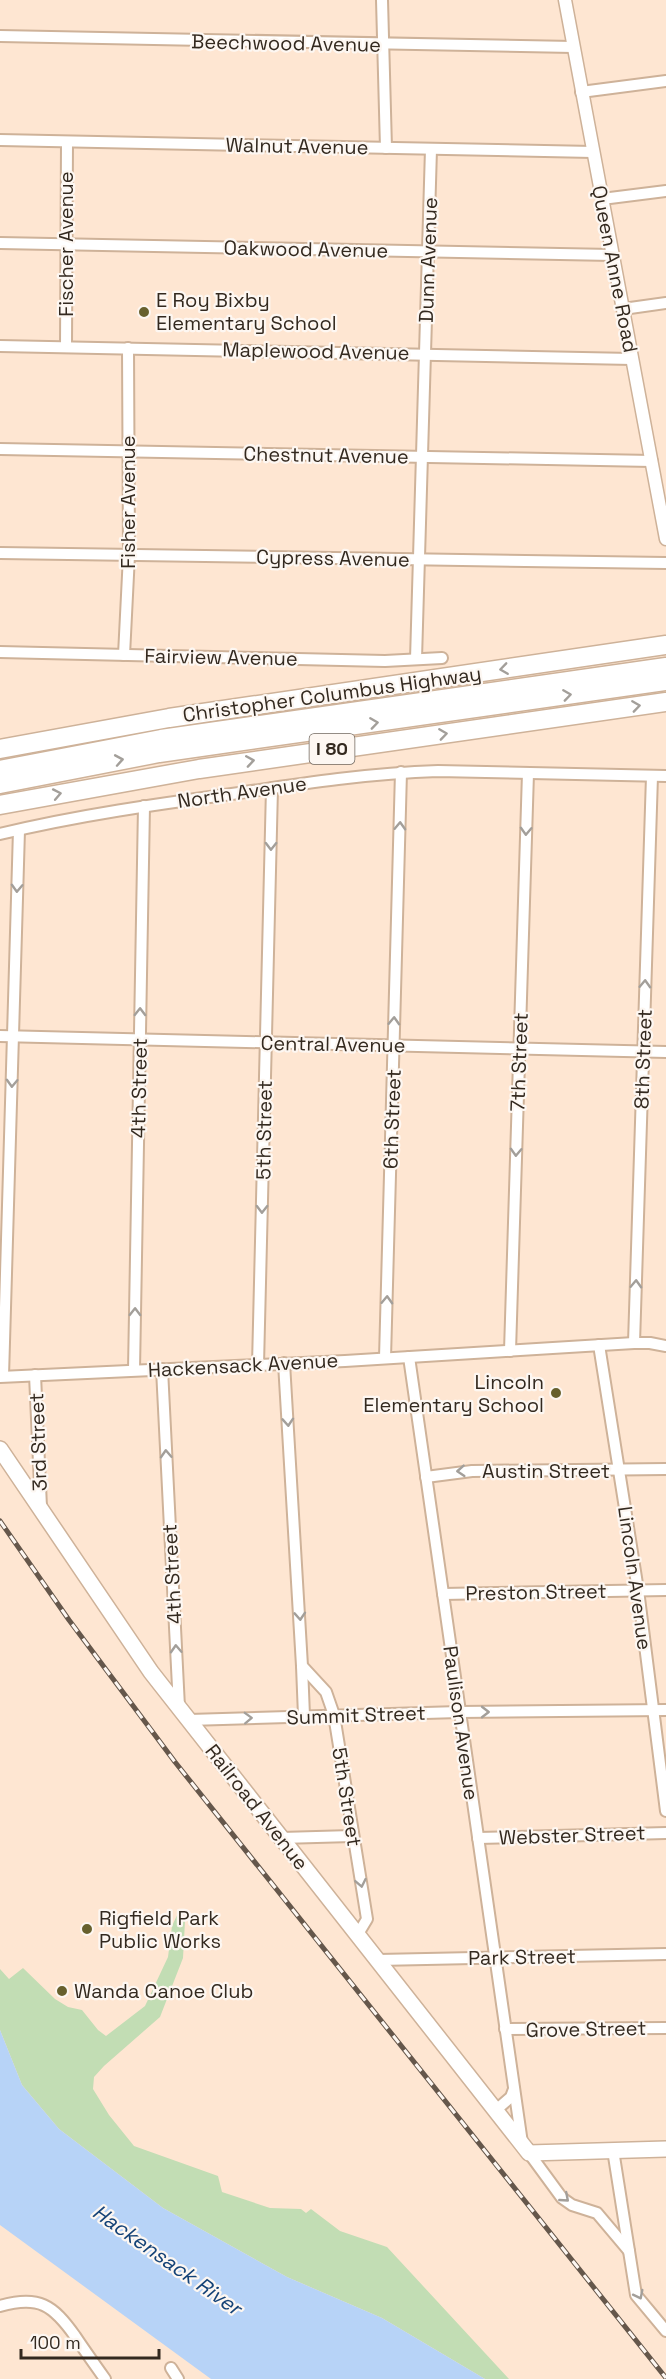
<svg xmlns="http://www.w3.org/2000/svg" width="666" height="2379" font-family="'Space Grotesk',sans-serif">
  <rect width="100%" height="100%" fill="#fee6d2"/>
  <polygon fill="#c2ddb4" points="179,1911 185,1921 183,1958 160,2017 104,2066 94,2077 93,2089 109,2115 134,2146 218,2176 222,2192 270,2208 301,2209 306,2213 311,2209 340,2231 387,2247 509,2379 485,2379 382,2318 287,2277 163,2208 59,2129 22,2085 0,2030 0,1969 9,1979 23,1968 55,1999 68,2007 82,2010 98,2030 106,2036 145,2006 168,1957 172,1926"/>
  <polygon fill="#b7d3f7" points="0,2030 22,2085 59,2129 163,2208 287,2277 382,2318 485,2379 211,2379 0,2225"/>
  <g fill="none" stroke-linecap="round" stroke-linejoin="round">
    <defs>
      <g id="minor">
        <polyline points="382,0 386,148"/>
        <polyline points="0,36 573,47"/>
        <polyline points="581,92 666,81"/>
        <polyline points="0,140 593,152"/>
        <polyline points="602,199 666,191"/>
        <polyline points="0,243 612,255"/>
        <polyline points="623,309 666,303"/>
        <polyline points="0,346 632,359"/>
        <polyline points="66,347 67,142"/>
        <polyline points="0,449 652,461"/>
        <polyline points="0,553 666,563"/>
        <polyline points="0,652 385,661 442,658"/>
        <polyline points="124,655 129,555 128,348"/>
        <polyline points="416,659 431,149"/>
        <path d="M0 834C79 815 158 804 239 793 305 783 371 773 438 771L666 776"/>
        <polyline points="0,1036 666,1052"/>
        <polyline points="634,1343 652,776"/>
        <polyline points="599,1345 638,1590 666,1811"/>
        <polyline points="510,1351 528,773"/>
        <polyline points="409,1357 522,2143"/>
        <polyline points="385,1358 401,772"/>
        <polyline points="284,1363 302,1666 326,1692 334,1715 367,1919 358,1934"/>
        <polyline points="258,1365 272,788"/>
        <polyline points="162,1369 179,1707"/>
        <polyline points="134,1370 144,806"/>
        <polyline points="35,1375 41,1507"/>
        <polyline points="3,1376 19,830"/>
        <polyline points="0,1377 345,1361 634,1343 650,1343 666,1346"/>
        <polyline points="426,1477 472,1471 666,1469"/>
        <polyline points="443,1594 666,1590"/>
        <polyline points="302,1666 304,1716"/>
        <polyline points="189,1720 459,1712 666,1710"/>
        <polyline points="281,1838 352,1836"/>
        <polyline points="478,1838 666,1833"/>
        <polyline points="378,1960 666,1954"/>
        <polyline points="505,2029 666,2028"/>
        <polyline points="496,2110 511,2097 514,2089"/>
        <polyline points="613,2150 636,2295 666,2331"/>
        <polyline points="529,2153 562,2198 572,2205 597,2213 629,2251"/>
        <path d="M0 2306C39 2295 53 2305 75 2336 85 2351 95 2365 105 2379"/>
        <polyline points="171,2368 178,2379"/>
      </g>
      <polyline id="tertiary" points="565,0 666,539"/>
      <polyline id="secondary" points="0,1449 151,1672 529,2153 666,2149"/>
      <g id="motorway">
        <polyline points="0,749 169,718 666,645"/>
        <polyline points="0,770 161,739 666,667"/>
        <polyline points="0,784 159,753 666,681"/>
        <polyline points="0,805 199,769 666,702"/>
      </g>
    </defs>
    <use href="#minor" stroke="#ceb299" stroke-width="14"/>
    <use href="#tertiary" stroke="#ceb299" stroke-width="15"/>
    <use href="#secondary" stroke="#ceb299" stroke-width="18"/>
    <use href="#motorway" stroke="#ceb299" stroke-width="21"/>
    <use href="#minor" stroke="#fff" stroke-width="10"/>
    <use href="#tertiary" stroke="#fff" stroke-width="12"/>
    <use href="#secondary" stroke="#fff" stroke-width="15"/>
    <use href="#motorway" stroke="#fff" stroke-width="18"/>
    <defs>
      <polyline id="rail" points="0,1521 69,1620 175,1762 666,2378"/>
    </defs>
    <use href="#rail" stroke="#65574b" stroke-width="5"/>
    <use href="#rail" stroke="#fdf7f2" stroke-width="3" stroke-dasharray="9" stroke-linecap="butt"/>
  </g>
  <defs><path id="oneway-chevron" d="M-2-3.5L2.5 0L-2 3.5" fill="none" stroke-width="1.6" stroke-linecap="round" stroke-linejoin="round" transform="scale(1.5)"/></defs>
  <g stroke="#a39f9a">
    <use href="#oneway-chevron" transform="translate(504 669) rotate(172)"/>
    <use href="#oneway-chevron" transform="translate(567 695) rotate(-8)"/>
    <use href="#oneway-chevron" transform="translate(636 706) rotate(-8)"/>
    <use href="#oneway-chevron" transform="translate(374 723) rotate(-8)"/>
    <use href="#oneway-chevron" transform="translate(443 734) rotate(-8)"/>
    <use href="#oneway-chevron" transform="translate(119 760) rotate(-10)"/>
    <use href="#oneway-chevron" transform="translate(250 761) rotate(-9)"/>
    <use href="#oneway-chevron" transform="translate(57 794) rotate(-11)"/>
    <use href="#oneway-chevron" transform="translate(400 826) rotate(-88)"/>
    <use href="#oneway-chevron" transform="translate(526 831) rotate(92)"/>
    <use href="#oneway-chevron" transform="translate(271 846) rotate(91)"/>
    <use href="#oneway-chevron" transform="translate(17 888) rotate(92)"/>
    <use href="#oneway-chevron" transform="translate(645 984) rotate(-88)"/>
    <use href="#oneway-chevron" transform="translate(140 1012) rotate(-89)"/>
    <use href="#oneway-chevron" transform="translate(394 1021) rotate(-88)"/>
    <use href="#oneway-chevron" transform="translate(12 1083) rotate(92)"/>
    <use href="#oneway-chevron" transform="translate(516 1152) rotate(92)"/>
    <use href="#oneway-chevron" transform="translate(262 1209) rotate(91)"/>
    <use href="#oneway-chevron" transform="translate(636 1284) rotate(-88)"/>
    <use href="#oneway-chevron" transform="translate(387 1300) rotate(-88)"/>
    <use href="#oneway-chevron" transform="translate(135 1312) rotate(-89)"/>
    <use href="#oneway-chevron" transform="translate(288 1422) rotate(86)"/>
    <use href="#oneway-chevron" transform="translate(166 1454) rotate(-93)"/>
    <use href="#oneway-chevron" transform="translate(461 1471) rotate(176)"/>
    <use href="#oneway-chevron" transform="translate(300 1616) rotate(86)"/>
    <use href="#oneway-chevron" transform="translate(176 1649) rotate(-93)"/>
    <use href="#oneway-chevron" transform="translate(485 1712)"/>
    <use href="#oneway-chevron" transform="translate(248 1718) rotate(-2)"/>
    <use href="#oneway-chevron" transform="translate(361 1883) rotate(79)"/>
    <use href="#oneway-chevron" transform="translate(565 2198) rotate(41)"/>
    <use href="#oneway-chevron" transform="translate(639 2295) rotate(63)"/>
  </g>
  <g fill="#67602d" stroke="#fdf7f2" stroke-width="2">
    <circle cx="144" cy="312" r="6"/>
    <circle cx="556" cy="1393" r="6"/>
    <circle cx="87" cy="1929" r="6"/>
    <circle cx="62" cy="1991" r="6"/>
  </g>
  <g text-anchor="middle" stroke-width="4.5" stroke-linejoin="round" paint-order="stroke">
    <rect fill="#fdf7f2" stroke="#70675e" stroke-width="1.5" x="309.5" y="734" width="45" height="30" rx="4.5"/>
    <g font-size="18" font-weight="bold" fill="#33291f">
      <text x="332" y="755">I 80</text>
    </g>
    <g font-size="20" fill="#33291f" stroke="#fdf7f2">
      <text transform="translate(286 43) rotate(1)" y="7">Beechwood Avenue</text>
      <text transform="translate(297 146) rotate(1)" y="7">Walnut Avenue</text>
      <text transform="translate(66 244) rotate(-90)" y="7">Fischer Avenue</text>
      <text transform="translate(306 249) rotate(1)" y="7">Oakwood Avenue</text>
      <text transform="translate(428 260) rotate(-88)" y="7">Dunn Avenue</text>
      <text transform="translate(615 269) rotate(79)" y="7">Queen Anne Road</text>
      <text transform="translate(316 351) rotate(1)" y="7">Maplewood Avenue</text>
      <text transform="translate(326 455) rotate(1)" y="7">Chestnut Avenue</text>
      <text transform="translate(128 502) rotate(-90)" y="7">Fisher Avenue</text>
      <text transform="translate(333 558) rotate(1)" y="7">Cypress Avenue</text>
      <text transform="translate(221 657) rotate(1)" y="7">Fairview Avenue</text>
      <text transform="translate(332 694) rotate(-8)" y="7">Christopher Columbus Highway</text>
      <text transform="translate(242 792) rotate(-8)" y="7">North Avenue</text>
      <text transform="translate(333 1044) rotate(1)" y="7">Central Avenue</text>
      <text transform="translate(643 1059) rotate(-88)" y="7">8th Street</text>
      <text transform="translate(519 1062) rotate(-88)" y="7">7th Street</text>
      <text transform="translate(139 1088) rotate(-89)" y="7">4th Street</text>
      <text transform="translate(392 1119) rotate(-88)" y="7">6th Street</text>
      <text transform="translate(264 1130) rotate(-89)" y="7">5th Street</text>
      <text transform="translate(243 1365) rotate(-3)" y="7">Hackensack Avenue</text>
      <text transform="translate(38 1442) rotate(-92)" y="7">3rd Street</text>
      <text x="546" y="1478">Austin Street</text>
      <text transform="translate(172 1574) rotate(-93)" y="7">4th Street</text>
      <text transform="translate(635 1578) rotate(82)" y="7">Lincoln Avenue</text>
      <text transform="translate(536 1592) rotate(-1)" y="7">Preston Street</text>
      <text transform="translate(356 1715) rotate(-2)" y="7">Summit Street</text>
      <text transform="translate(461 1723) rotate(82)" y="7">Paulison Avenue</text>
      <text transform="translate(347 1797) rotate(81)" y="7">5th Street</text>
      <text transform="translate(257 1807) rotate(52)" y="7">Railroad Avenue</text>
      <text transform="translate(572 1835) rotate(-2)" y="7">Webster Street</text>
      <text transform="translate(522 1957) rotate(-1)" y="7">Park Street</text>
      <text transform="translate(586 2029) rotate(-1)" y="7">Grove Street</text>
    </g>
    <g font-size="20" fill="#33291f" stroke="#fdf7f2" text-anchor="start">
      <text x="156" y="307">E Roy Bixby<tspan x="156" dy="23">Elementary School</tspan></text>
      <text x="544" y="1389" text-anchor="end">Lincoln<tspan x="544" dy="23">Elementary School</tspan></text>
      <text x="99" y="1925">Rigfield Park<tspan x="99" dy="23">Public Works</tspan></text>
      <text x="74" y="1998">Wanda Canoe Club</text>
    </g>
    <g font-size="21" font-style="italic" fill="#154377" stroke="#fdf7f2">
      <text transform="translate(167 2260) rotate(35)" y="7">Hackensack River</text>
    </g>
  </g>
  <path d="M21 2349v9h138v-9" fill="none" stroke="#33291f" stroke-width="3"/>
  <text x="30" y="2349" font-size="18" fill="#33291f" stroke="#fdf7f2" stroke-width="4.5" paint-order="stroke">100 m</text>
</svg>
